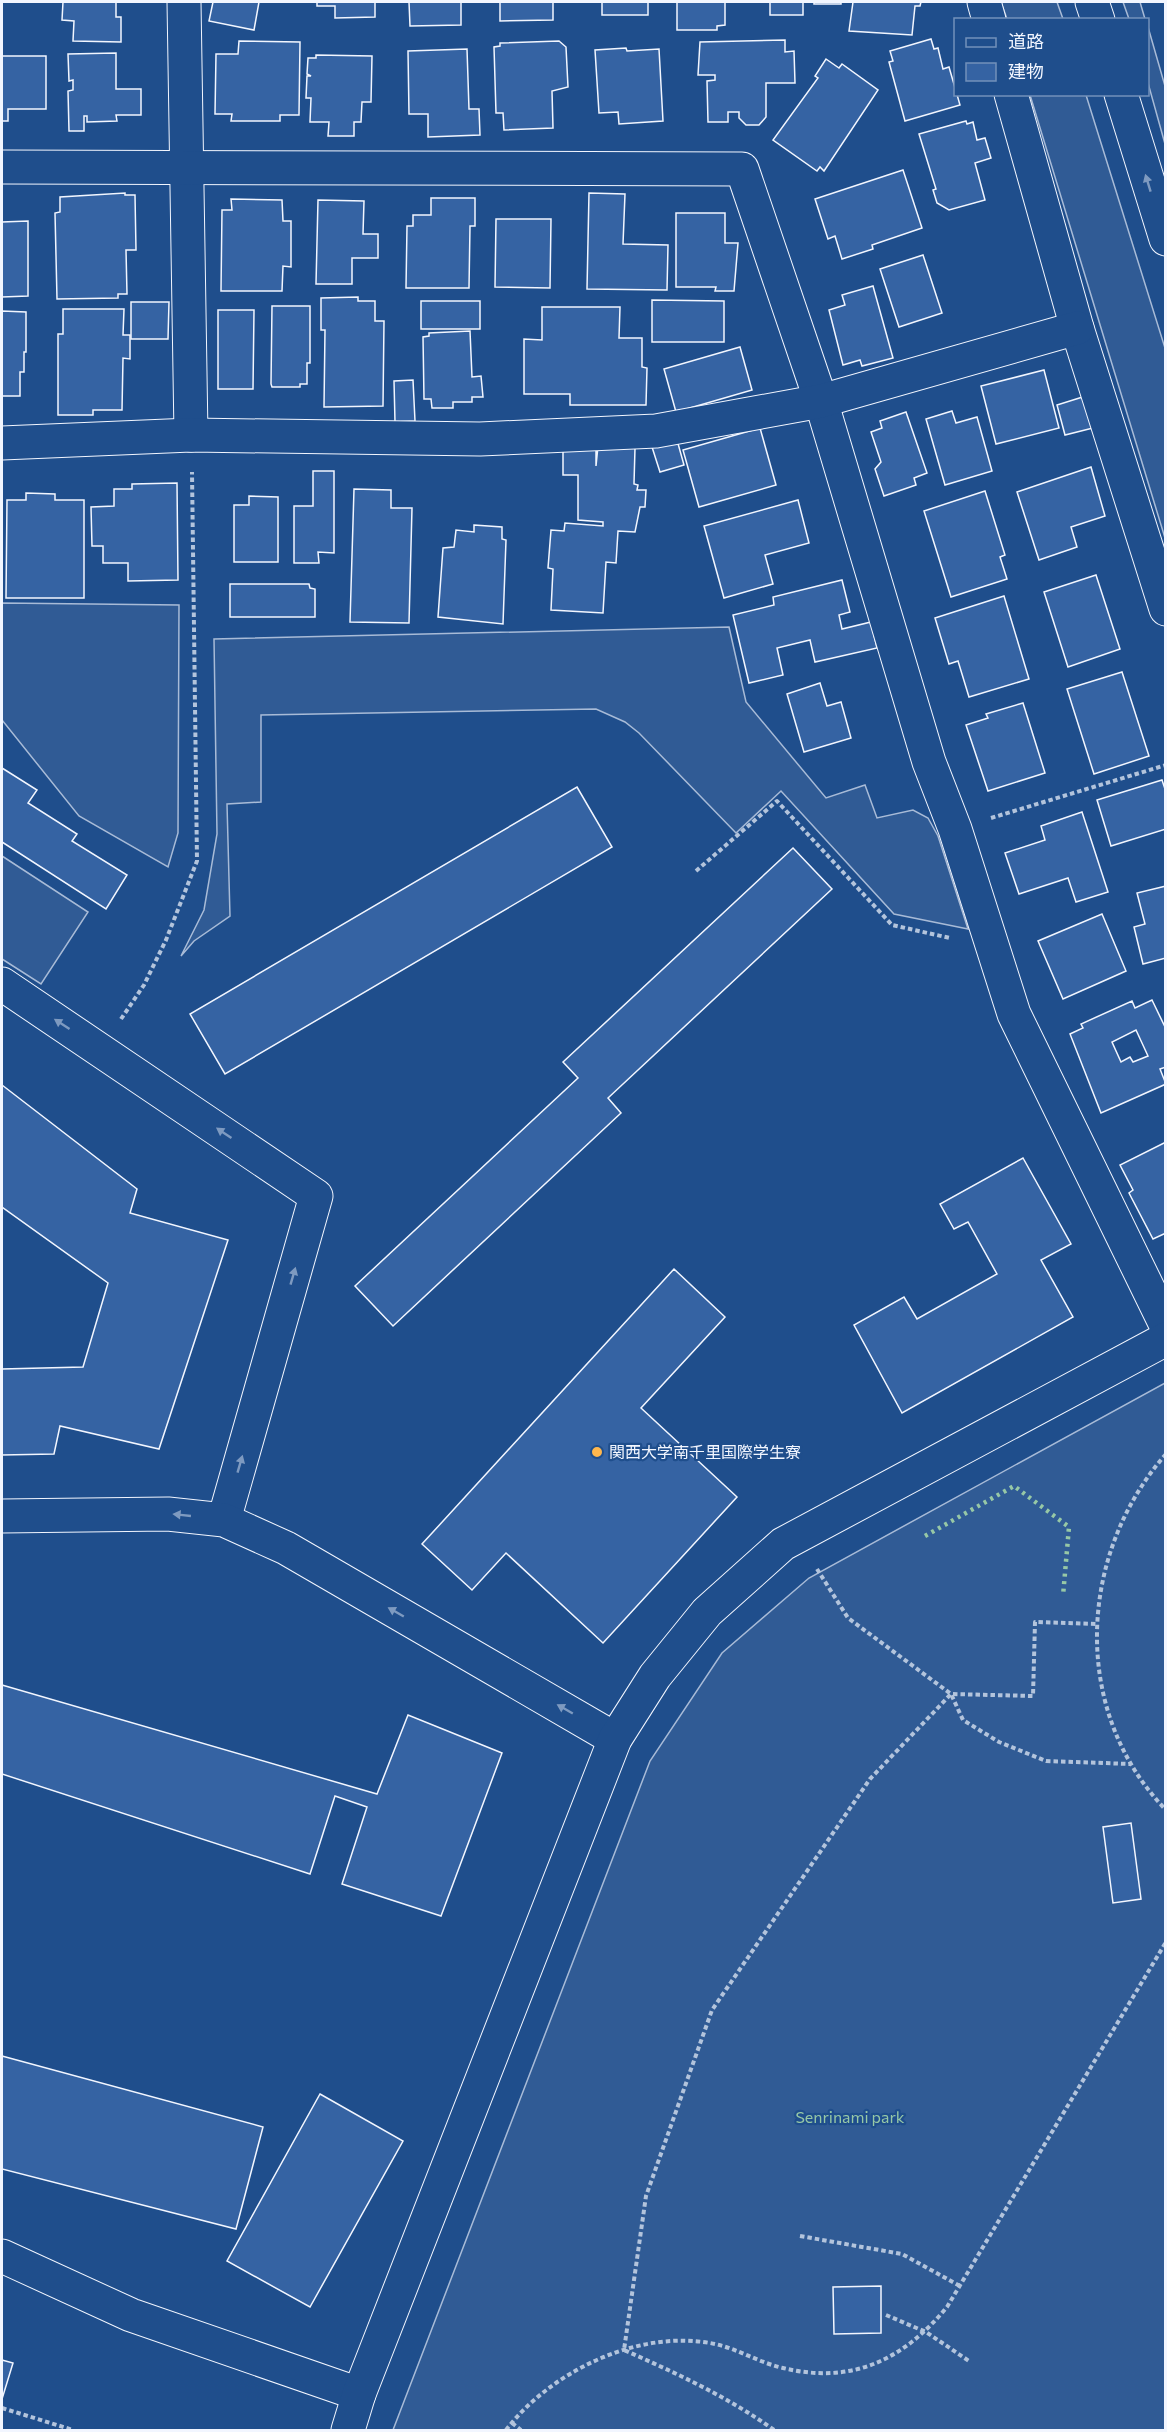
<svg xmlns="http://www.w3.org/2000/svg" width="1167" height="2432" font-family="Commissioner,'Noto Sans JP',sans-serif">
  <rect width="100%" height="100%" fill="#1f4e8c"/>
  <g fill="#305b95" stroke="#a8bbd7" stroke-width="1.5">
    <polygon points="1001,2 1057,2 1063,19 1007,19"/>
    <polygon points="1123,2 1140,2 1145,19 1129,19"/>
    <polygon points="1148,27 1165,86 1165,144 1148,83"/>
    <polygon points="1030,95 1086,95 1165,348 1165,538"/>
    <polygon points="2,603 179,605 178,833 168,867 79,816 2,720"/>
    <polygon points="729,627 746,702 826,798 865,785 877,818 913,810 928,818 938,836 968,929 894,914 781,791 736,833 639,733 625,722 596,709 261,715 261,802 227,804 230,916 194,941 181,956 204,910 217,834 214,639"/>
    <polygon points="2,856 88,912 41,984 2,959"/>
    <polygon points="1165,1383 1165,2430 393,2430 650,1761 722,1653 809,1578"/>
  </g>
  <g fill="#3563a3" stroke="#f2f6ff" stroke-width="1.5" fill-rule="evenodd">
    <polygon points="63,2 116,2 116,17 121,17 121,42 73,41 74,21 62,20"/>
    <polygon points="213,2 259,2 254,30 209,21"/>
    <polygon points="317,2 375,2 375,17 335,18 335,6 317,6"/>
    <polygon points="409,2 461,2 461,25 410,26"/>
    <polygon points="500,2 553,2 553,20 500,21"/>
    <rect x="602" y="2" width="46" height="13"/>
    <polygon points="677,2 725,2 725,25 717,26 717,30 677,30"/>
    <rect x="770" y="2" width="33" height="13"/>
    <rect x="814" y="2" width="27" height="2"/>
    <polygon points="853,2 921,2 920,6 915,6 912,35 849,31"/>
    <polygon points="931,39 934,49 938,48 943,69 949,67 960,105 905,121 889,62 893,61 890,51"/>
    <polygon points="785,40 785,52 794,51 795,83 766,83 766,117 759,125 746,125 739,118 739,112 728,112 728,122 708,122 707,81 715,80 715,75 698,75 700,42"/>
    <polygon points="239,41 300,42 299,115 280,115 280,121 231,121 232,114 215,114 216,54 238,54"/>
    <polygon points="559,41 566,47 568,87 552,91 553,128 504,130 503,113 496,113 494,47 500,46 500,43"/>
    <polygon points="626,48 627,51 659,49 663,121 619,124 618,112 599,113 595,50"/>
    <polygon points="467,49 469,109 479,109 480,135 428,137 428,114 409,114 408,51"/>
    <polygon points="116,53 116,89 141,89 141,115 116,115 117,121 87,122 87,116 84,116 84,131 69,131 68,91 73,90 73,80 69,81 68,54"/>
    <polygon points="316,55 372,56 371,102 362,102 361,122 354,122 354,136 328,136 329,122 310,122 311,98 306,98 307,76 311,76 307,74 308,58 316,58"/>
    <polygon points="2,56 46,56 46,109 8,109 8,121 2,121"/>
    <polygon points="826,59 839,68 842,64 878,90 824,171 820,167 817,171 773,140 818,78 815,76"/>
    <polygon points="966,121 967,124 973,122 977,140 985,138 991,158 975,163 985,200 949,210 937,203 933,190 936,189 919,134"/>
    <polygon points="903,170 922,228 872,245 873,249 842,259 835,236 828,239 815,199"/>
    <polygon points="125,193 125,195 135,195 136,250 126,250 127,294 118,294 118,298 57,299 55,213 60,212 60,197"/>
    <polygon points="589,193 625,194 623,244 668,245 667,290 587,289"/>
    <polygon points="431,198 475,198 475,226 470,226 469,288 406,288 407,226 413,226 413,215 431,215"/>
    <polygon points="231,199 282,200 283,221 291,221 291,267 283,266 282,291 221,291 222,210 232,210"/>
    <polygon points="318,200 364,201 363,234 378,234 378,258 352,258 352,284 316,284"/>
    <polygon points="676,213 725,213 725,243 738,243 734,291 715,291 716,287 676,287"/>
    <polygon points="496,219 551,219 550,288 495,287"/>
    <polygon points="28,221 28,296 2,297 2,222"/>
    <polygon points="923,255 942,313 899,327 880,269"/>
    <polygon points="873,286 893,358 862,366 860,360 843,365 829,310 845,305 842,295"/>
    <polygon points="358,297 358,301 375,301 375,321 384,321 383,406 324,407 325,330 321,330 321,298"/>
    <polygon points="652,300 724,301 724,342 652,342"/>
    <rect x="421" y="301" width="59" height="28"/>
    <polygon points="131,302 169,302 168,339 131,339"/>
    <polygon points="272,306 310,306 310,363 307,363 307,384 300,384 300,387 272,387 271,384"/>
    <polygon points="542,307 620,307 619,338 642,338 642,367 647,368 646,405 570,405 570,394 524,394 524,339 542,340"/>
    <polygon points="63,309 124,309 123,335 130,335 130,359 123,358 122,410 93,410 93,415 58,415 58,334 63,334"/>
    <polygon points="218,310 254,310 253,389 218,389"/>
    <polygon points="2,311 26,312 26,352 24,352 24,372 20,372 20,396 2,396"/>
    <polygon points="470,331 472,377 481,376 483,397 472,397 472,402 453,402 453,408 432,408 431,399 424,399 423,337 429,336 429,333"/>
    <polygon points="740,347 752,390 676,412 664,369"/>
    <polygon points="1044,370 1059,428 996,444 981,386"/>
    <polygon points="413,380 415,421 395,422 394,381"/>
    <polygon points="1089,395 1097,427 1065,435 1057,405"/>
    <polygon points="952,411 956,423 977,417 992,471 945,485 926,419"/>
    <polygon points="906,412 927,473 914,478 916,485 884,496 875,469 881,462 871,432 882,428 880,421"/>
    <polygon points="760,428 776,485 699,507 683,450"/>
    <polygon points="677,440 684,465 660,472 652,447"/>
    <polygon points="563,444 596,444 596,466 598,446 635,448 634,484 638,485 637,490 646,490 645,507 640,507 635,532 618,531 616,563 606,562 603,613 551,610 553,569 548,568 551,530 564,531 565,523 603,526 603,522 578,520 578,475 563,475"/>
    <polygon points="1091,467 1105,516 1071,527 1077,547 1039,560 1017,492"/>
    <polygon points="313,471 334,471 334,553 318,552 319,563 294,563 294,506 313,506"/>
    <polygon points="177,483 178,580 128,581 128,563 103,563 103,546 92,546 91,507 114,506 114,489 132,489 132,484"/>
    <polygon points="354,489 391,490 391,508 412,508 409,623 350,622"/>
    <polygon points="985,491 1005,555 1000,557 1007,579 951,597 924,511"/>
    <polygon points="26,493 55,494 55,500 84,500 84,598 6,598 7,500 26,500"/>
    <polygon points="249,496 278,497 278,562 234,562 234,505 249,505"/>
    <polygon points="798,500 809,543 765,555 773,584 724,598 704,526"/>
    <polygon points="474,525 502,527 502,539 506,540 503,624 438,617 443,548 454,547 456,530 474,532"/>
    <polygon points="1096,575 1120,649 1068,667 1044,592"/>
    <polygon points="842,580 850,612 839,615 842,629 871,622 877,648 815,662 810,640 777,648 783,675 749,683 733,615 774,605 773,597"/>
    <polygon points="230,584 309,584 310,588 315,589 315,617 230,617"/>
    <polygon points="1004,596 1029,679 969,697 958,661 949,664 935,618"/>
    <polygon points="1122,672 1149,756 1094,774 1067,689"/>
    <polygon points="820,683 827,706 841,702 851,738 804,752 787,694"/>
    <polygon points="1023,703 1045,773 988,791 966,725 988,718 986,714"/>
    <polygon points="2,768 37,790 28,803 77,834 72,841 127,875 106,909 2,842"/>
    <polygon points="1162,780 1166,792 1166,829 1111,846 1097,800"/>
    <polygon points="577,787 612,847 225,1074 190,1014"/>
    <polygon points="1082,812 1108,892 1076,902 1068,878 1019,894 1005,853 1045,840 1041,826"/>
    <polygon points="793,848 832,889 608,1098 621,1113 393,1326 355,1286 578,1078 563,1062"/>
    <polygon points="1166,886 1166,958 1143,964 1134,927 1145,924 1137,893"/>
    <polygon points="1102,914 1126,971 1063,999 1038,941"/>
    <path d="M1152 1000 1166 1029V1067L1160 1069 1166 1084 1101 1113 1070 1034 1083 1028 1081 1024 1132 1001 1135 1008ZM1136 1030 1148 1056 1133 1062 1130 1057 1121 1062 1112 1042Z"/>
    <polygon points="2,1085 137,1189 130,1213 228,1240 159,1449 60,1426 54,1454 2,1455 2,1369 83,1367 108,1283 2,1207"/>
    <polygon points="1166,1142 1166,1233 1153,1239 1129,1193 1133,1190 1120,1165"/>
    <polygon points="1023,1158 1071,1244 1041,1260 1073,1317 902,1413 854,1325 904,1297 917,1319 997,1274 968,1222 954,1229 940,1204"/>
    <polygon points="674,1269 725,1317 641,1408 737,1497 603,1643 506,1553 472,1590 422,1544"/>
    <polygon points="2,1685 377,1794 408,1715 502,1753 441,1916 342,1884 367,1807 335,1796 310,1874 2,1774"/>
    <polygon points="1131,1823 1141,1899 1113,1903 1103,1827"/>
    <polygon points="2,2056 263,2127 236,2229 2,2169"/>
    <polygon points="320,2094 403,2141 310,2307 227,2261"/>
    <polygon points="881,2286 881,2333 834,2334 833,2287"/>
    <polygon points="2,2360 13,2363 2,2399"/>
  </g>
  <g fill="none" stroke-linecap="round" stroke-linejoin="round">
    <defs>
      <g id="minor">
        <polyline points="184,2 191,435"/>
        <polyline points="984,2 989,20"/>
        <polyline points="1011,94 1077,328 1166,609"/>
        <polyline points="2,167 742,169 821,401 929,762 955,829 1014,1014 1166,1325"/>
        <polyline points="2,443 191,435 480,439 656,431 821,401 1077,328"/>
        <polyline points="2,984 316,1196 224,1520"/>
        <polyline points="2,1516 168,1514 224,1520 286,1548 615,1739"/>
        <polyline points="2,2256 131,2315 359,2394"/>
        <polyline points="348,2430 359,2394 615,1739 655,1676 707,1612 783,1544 1166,1339"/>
      </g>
      <g id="major">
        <polyline points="1092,2 1098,20"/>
        <polyline points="1121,94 1166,239"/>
      </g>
    </defs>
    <use href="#minor" stroke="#f2f6ff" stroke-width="35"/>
    <use href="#major" stroke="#f2f6ff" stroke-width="35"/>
    <g stroke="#b3c4dc" stroke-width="4" stroke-dasharray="4.5 3" stroke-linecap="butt">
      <polyline points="991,818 1166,765"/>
      <polyline points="696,871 777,801 892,925 950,938"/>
      <polyline points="121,1019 144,985 166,940 197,861 192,472"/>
      <path d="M1166 1454C1078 1554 1070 1711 1166 1810"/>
      <polyline points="817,1569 848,1618 951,1694 963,1720 999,1742 1046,1761 1131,1764"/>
      <polyline points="800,2236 902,2254 960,2286"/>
      <polyline points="886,2315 926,2332 969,2361"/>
      <polyline points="2,2408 73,2430"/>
      <polyline points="512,2423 521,2430"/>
      <path d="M506 2430C551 2371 640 2328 715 2344 738 2349 760 2363 783 2368 853 2385 904 2359 947 2307L1166 1942"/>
      <path d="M774 2430C728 2397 676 2373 624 2350L646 2196 712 2010 870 1779 951 1694 1033 1696 1035 1622 1096 1624"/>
    </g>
    <use href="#minor" stroke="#1f4e8c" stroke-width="33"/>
    <use href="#major" stroke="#1f4e8c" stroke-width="33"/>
    <polyline stroke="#97c8a6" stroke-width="4.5" stroke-dasharray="3 4.5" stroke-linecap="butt" points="925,1536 1014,1486 1069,1527 1063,1596"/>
  </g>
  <defs><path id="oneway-solid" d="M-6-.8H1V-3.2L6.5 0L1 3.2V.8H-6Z" transform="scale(1.5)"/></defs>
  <g fill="#7e9ac0">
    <use href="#oneway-solid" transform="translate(1148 183) rotate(-107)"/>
    <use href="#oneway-solid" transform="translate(62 1024) rotate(-147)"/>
    <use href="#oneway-solid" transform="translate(224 1133) rotate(-146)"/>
    <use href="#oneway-solid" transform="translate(293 1276) rotate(-74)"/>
    <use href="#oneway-solid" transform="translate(240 1464) rotate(-74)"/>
    <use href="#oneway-solid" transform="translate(182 1515) rotate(-174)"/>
    <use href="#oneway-solid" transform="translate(396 1612) rotate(-150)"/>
    <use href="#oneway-solid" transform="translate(565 1709) rotate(-150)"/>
  </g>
  <circle fill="#ffb74d" stroke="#1f4e8c" stroke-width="2" cx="597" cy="1452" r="6"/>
  <g text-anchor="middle" stroke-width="4.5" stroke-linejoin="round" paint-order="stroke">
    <g font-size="16" fill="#f2f6ff" stroke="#1f4e8c" text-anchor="start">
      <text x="609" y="1458">関西大学南千里国際学生寮</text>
    </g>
    <g font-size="16" fill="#97c8a6" stroke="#1f4e8c">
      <text x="850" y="2123">Senrinami park</text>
    </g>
  </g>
  <rect width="1167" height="2432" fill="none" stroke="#f2f6ff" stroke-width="6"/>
  <rect x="954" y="18" width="195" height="78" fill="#1f4e8c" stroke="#7391ba" stroke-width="1.5"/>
  <rect x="966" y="38" width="30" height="9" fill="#1f4e8c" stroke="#7391ba" stroke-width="1.5"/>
  <text x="1008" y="48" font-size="18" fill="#f2f6ff">道路</text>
  <rect x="966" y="63" width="30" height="18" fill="#3563a3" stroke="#7391ba" stroke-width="1.5"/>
  <text x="1008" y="78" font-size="18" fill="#f2f6ff">建物</text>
</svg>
